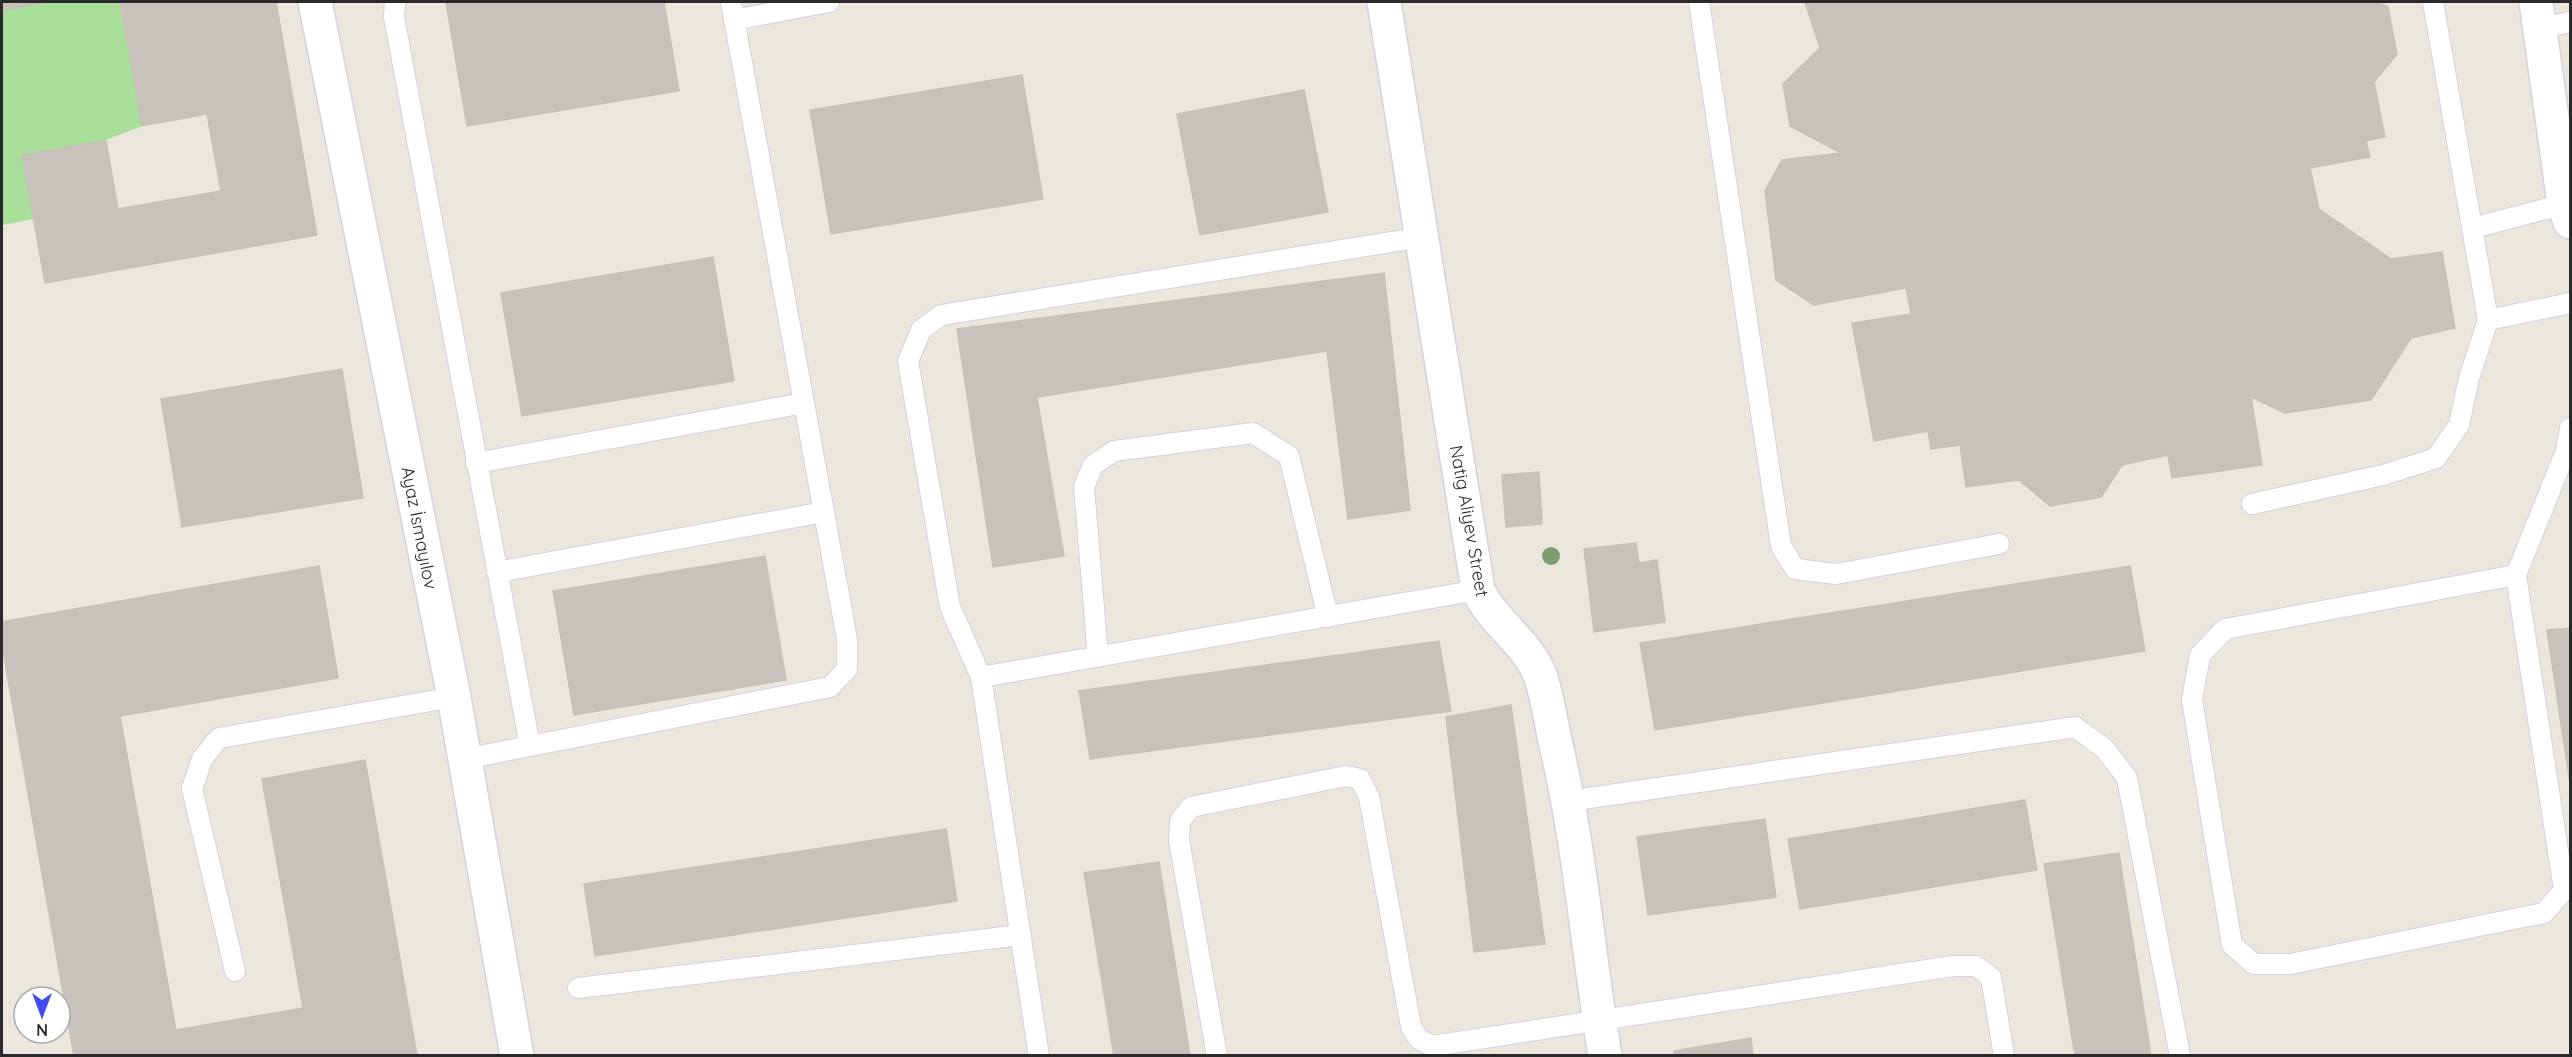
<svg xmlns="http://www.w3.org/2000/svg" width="2572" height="1057" font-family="Quicksand,sans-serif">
  <rect width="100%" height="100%" fill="#ebe7dc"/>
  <polygon fill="#a9df9b" points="48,2 120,2 142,126 106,140 23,155 34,219 2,225 2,10"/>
  <g fill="#c7c3bc" stroke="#c6c3b6" stroke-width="1.5">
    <polygon points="2,2 48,2 2,10"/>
    <polygon points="120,2 276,2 317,235 45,283 22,155 106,140 118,209 221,191 207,114 142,126"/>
    <polygon points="446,2 664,2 679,91 467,126"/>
    <polygon points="1805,2 2377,2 2388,7 2397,54 2374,82 2385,137 2366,141 2370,157 2310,168 2319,209 2391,259 2442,252 2455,328 2411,338 2371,400 2285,413 2251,397 2262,465 2172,478 2168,455 2122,465 2101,497 2050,506 2019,480 1966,487 1960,445 1931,449 1928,431 1874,441 1852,323 1911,314 1906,288 1814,305 1776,280 1765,191 1782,160 1841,153 1790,126 1783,84 1820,48"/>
    <polygon points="1022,75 1043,199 831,234 810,110"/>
    <polygon points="1304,90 1328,212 1200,235 1177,114"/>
    <polygon points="713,257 734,381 522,416 501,293"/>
    <polygon points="1384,273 1410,510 1348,519 1327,351 1037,397 1064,556 993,567 957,329"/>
    <polygon points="342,369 363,498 182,527 161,399"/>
    <polygon points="1539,472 1542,524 1506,527 1502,475"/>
    <polygon points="1636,543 1639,563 1657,560 1665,622 1594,632 1584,549"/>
    <polygon points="765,556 786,680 574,715 553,591"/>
    <polygon points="319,566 338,678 120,716 176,1030 303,1008 262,779 365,760 417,1056 74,1056 2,645 2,622"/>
    <polygon points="2130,566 2145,651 1655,730 1640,643"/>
    <polygon points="2570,628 2570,784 2547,630"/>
    <polygon points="1439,641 1451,711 1090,759 1079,691"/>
    <polygon points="1511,705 1545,944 1474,952 1446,717"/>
    <polygon points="2025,800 2037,870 1800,909 1788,839"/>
    <polygon points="1765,819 1776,897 1648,915 1637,837"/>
    <polygon points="946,829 957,901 595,956 584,884"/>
    <polygon points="2119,853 2151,1056 2075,1056 2044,864"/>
    <polygon points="1159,862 1190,1056 1114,1056 1084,873"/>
    <polygon points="1751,1038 1753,1056 1674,1056 1674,1051"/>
  </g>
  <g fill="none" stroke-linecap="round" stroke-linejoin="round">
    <defs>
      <g id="service">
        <polyline points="395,2 394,17 530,746"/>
        <polyline points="1699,2 1781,546 1795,569 1836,574 1999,544"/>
        <polyline points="734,20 829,2"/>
        <polyline points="2540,28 2570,22"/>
        <polyline points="2473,228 2564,204"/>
        <polyline points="2488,320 2570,303"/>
        <polyline points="476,463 804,403"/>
        <polyline points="2252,504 2383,475 2436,458 2459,425 2469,378 2488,320 2433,2"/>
        <polyline points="497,572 824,512"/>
        <polyline points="2516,575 2225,629 2200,655 2192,700 2232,945 2254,964 2290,964 2544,913 2564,890 2516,575 2566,451 2570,428"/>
        <polyline points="1098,657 1084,487 1093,465 1114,451 1253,433 1289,456 1328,617"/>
        <polyline points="981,677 1478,590"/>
        <polyline points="464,759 830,687 847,669 847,639 731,2"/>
        <polyline points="1569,801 2075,727 2105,749 2127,778 2180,1056"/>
        <polyline points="235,971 192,789 202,759 219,738 454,697"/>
        <polyline points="578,988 1021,935"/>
        <polyline points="1039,1056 981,677 950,607 908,361 921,330 941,315 1422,237"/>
        <polyline points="1217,1056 1179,840 1180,821 1191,807 1346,776 1360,779 1369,797 1411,1027 1419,1039 1432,1046 1953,966 1976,966 1991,977 2004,1056"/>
      </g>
      <g id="minor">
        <polyline points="315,2 454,697 517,1056"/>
        <path d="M1384 2 1478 590C1494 624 1529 643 1541 678 1548 699 1551 723 1556 745 1580 847 1588 952 1605 1056"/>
      </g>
      <polyline id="tertiary" points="2536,2 2564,204 2570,222"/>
    </defs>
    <use href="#service" stroke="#d2d2e2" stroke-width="22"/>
    <use href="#minor" stroke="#d2d2e2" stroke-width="36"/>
    <use href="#tertiary" stroke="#d2d2e2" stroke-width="36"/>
    <use href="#service" stroke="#fff" stroke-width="20"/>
    <use href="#minor" stroke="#fff" stroke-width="33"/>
    <use href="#tertiary" stroke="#fff" stroke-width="33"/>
  </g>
  <circle fill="#7c9e73" cx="1551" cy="556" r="9"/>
  <g text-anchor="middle" stroke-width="4.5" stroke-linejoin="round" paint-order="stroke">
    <g font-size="18" fill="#2a2a2a" stroke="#fff">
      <text transform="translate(1469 521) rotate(80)" y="6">Natig Aliyev Street</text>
      <text transform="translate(419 528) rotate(79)" y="6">Ayaz İsmayılov</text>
    </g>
  </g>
  <rect width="2572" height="1057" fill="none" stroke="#2a2a2a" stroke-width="6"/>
  <g transform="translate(42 1015) rotate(180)"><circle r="28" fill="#ffffff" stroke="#aaaaaa" stroke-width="1.5"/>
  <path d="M0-4.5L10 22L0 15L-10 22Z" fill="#434cf1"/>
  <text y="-9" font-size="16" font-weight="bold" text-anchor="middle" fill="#2a2a2a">N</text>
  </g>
</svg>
